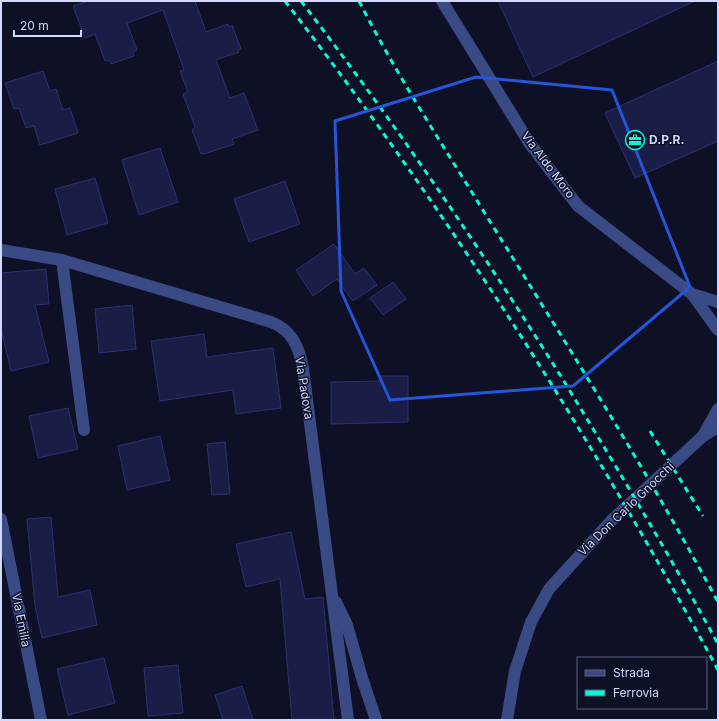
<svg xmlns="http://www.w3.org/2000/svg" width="719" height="721" font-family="Inter,sans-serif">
  <rect width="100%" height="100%" fill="#0e1025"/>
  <g fill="#1a1d46" stroke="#2c3172">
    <polygon points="88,1 195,1 206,32 228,24 229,27 232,25 241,49 238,50 239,52 216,60 230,98 244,93 258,130 232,139 234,144 204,154 204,153 201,154 192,130 195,127 183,94 188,92 180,71 184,70 163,10 127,23 137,50 133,52 134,56 111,64 110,60 105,61 95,34 85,38 73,6"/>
    <polygon points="498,1 695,1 533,77"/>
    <polygon points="718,61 718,141 635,178 605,113"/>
    <polygon points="43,71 50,91 56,89 63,110 70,108 78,133 40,145 34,126 26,128 19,108 14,109 5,83"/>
    <polygon points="160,148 178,202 139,215 122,160"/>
    <polygon points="95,178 108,223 67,235 55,189"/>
    <polygon points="285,181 300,224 249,242 234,199"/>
    <polygon points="334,244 355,274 364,268 377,285 353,301 337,279 313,296 296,270"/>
    <polygon points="46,269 49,304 35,305 49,362 11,371 1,329 1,273"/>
    <polygon points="393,282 406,299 383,315 370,298"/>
    <polygon points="132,305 136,349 99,353 95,309"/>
    <polygon points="204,334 207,357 273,348 281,408 236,414 233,390 160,401 151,341"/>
    <polygon points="380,376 408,376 408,422 331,424 331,382 380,381"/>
    <polygon points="68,408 78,449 38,458 29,416"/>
    <polygon points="160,436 170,480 127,490 118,446"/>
    <polygon points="225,442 230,494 212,495 207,444"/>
    <polygon points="51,517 58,597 90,590 97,625 42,638 35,606 27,519"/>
    <polygon points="291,532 305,599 323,597 334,720 292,720 280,579 246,587 236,544"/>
    <polygon points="104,658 115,703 68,715 57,669"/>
    <polygon points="178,665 183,713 148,716 144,668"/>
    <polygon points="242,686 253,720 223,720 215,695"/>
  </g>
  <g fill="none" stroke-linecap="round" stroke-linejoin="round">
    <g stroke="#394a84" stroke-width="12">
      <polyline points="442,1 530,144 578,206 692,294 718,330"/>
      <path d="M1 250 62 260 271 322C292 330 299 347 303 368L348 720"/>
      <polyline points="62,260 84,430"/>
      <polyline points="692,294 718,302"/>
      <polyline points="703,436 718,409"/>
      <polyline points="1,519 41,720"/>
      <polyline points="336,602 347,625 362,678 376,720"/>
      <polyline points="507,720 515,671 531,622 549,589 611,521 703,436 718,427"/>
    </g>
    <g stroke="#00fdd4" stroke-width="3" stroke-dasharray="6 5" stroke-linecap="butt">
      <path d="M285 1C448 212 591 436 718 670"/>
      <path d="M301 1C394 122 481 249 562 378 616 466 669 554 718 644"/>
      <path d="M359 1C395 72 439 139 481 207 562 337 645 467 718 602"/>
      <polyline points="650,431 703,516"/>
    </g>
  </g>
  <path fill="none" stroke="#2655da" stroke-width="3" stroke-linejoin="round" d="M476 77 612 90 690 287 573 386 390 400 341 291 335 121Z"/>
  <defs>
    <symbol id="office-ring" viewBox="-11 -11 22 22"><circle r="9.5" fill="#0e1025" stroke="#00fdd4" stroke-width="1.5"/><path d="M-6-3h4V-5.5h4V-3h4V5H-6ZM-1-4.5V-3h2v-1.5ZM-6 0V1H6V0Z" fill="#00fdd4"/></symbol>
  </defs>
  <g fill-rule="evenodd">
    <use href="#office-ring" x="624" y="129" width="22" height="22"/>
  </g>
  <g text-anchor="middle" stroke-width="3" stroke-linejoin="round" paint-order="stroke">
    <g font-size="12" font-weight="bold" fill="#d2d9ff" stroke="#0e1025" text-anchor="start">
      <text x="649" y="144">D.P.R.</text>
    </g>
    <g font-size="12" fill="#d2d9ff" stroke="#0e1025">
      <text transform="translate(548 165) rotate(53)" y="4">Via Aldo Moro</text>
      <text transform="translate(304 388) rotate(81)" y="4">Via Padova</text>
      <text transform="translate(626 509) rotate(-44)" y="4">Via Don Carlo Gnocchi</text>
      <text transform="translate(21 620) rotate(79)" y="4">Via Emilia</text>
    </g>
  </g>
  <rect width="719" height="721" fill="none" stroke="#d2d9ff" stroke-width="4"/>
  <rect x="577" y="657" width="130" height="52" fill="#0e1025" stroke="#5c607c"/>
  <rect x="585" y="670" width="20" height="6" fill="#394a84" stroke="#5c607c"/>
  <text x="613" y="677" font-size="12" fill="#d2d9ff">Strada</text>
  <rect x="585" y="690" width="20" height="6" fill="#00fdd4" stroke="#5c607c"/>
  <text x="613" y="697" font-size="12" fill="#d2d9ff">Ferrovia</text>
  <path d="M14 30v6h67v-6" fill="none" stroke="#d2d9ff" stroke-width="2"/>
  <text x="20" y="30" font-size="12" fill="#d2d9ff" stroke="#0e1025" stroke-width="3" paint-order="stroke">20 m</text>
</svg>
